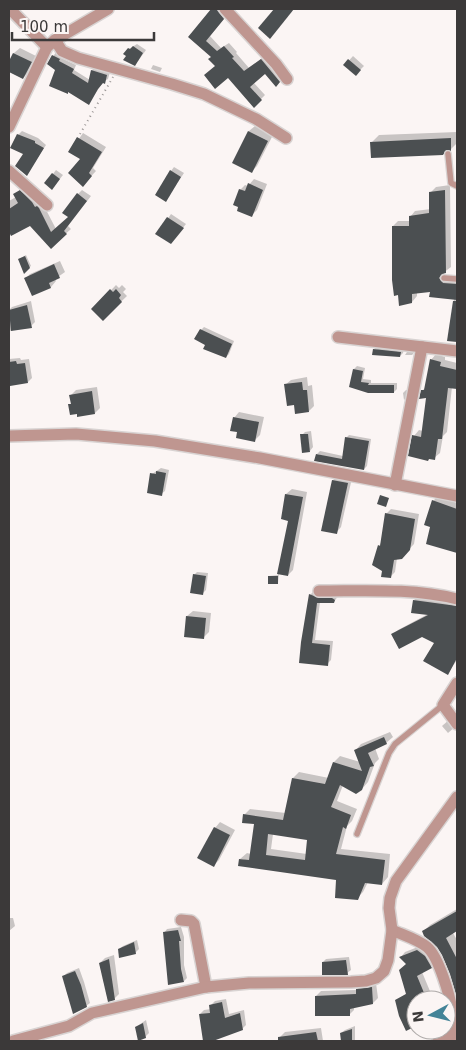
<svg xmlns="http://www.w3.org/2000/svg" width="466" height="1050" font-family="'DejaVu Sans',sans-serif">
  <rect width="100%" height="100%" fill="#fbf5f4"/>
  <g fill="#0003" fill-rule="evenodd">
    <polygon points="213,9 223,9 228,14 210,36 221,48 229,43 237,52 236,53 249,68 266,55 283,79 276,85 265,73 254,83 265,95 254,106 228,76 216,65 213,56 190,37"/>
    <polygon points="137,44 146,50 138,61 129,49"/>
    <polygon points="20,48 36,56 28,73 23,78 9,70 9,63 14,53"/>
    <polygon points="56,52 62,56 61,58 76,65 74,70 90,80 92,70 96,67 110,72 108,79 103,82 89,103 69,91 67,93 57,70 49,63"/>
    <polygon points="353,56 364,66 359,71 345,65"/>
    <polygon points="153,65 162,68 160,72 151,69"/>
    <polygon points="255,126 273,135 257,166 252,171 234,162 249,131"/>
    <polygon points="22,131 38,138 46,145 27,174 24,153 18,135"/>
    <polygon points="457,132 457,143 451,149 448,149 443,154 372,142 379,135"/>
    <polygon points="83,133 106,147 93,168 96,171 83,185 82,159 70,152"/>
    <polygon points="174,167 184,173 166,200 171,171"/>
    <polygon points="56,170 63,175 55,185 46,183"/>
    <polygon points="254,179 267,184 257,210 252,215 240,190 245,185 248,186"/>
    <polygon points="450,185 451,267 443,273 449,278 457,279 457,341 448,340 454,299 431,291 417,292 417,296 412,302 393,226 398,221 410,221 410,217 415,211 431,209 430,193 436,187"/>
    <polygon points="25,187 43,204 56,229 69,217 78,194 82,190 91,196 68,226 71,229 51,247 30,224 9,233 9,201 16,197 15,194"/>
    <polygon points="171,214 186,224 174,239 157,234"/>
    <polygon points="26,255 31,266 24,271 19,259"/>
    <polygon points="60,261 65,272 55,279 56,281 51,287 32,294 25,279 30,274"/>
    <polygon points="116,285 119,288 122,285 126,289 123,292 127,296 103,319 93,309"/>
    <polygon points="31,301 35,322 31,326 9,331 9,310 12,307"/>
    <polygon points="204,327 234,341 229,354 226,357 206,345 201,330"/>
    <polygon points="377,346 404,349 403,353 400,356 374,349"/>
    <polygon points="407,352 414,352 413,354 412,355 405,355"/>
    <polygon points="436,354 445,357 445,360 457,363 457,388 452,387 447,432 443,436 440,453 434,458 414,436 419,430 423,431 428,397 422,391 425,388 431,360"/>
    <polygon points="20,358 21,360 29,359 32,378 28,382 9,372 9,359"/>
    <polygon points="357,366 365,368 363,379 371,380 371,383 397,383 397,389 394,392 350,386 354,369"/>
    <polygon points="307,377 308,386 312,385 314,406 309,411 285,385 291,380"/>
    <polygon points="97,387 100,408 95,413 70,405 72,402 71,395 76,390"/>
    <polygon points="406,390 408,390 407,397 404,400 403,393"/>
    <polygon points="239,412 264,417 260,435 254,441 239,431 234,418"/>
    <polygon points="311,431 313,447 310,451 302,435 305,432"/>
    <polygon points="349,435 371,439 367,466 364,469 317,454 320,451 343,456 346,438"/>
    <polygon points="161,468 169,470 165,491 161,494 152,474"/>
    <polygon points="339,475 352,478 341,527 336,533 323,530 333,480"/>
    <polygon points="292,489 307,492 293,570 288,575 279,573 278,583 269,576 278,575 289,520 286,494"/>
    <polygon points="438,496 457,503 457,551 427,543 432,526 433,501"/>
    <polygon points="391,509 419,514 414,544 401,558 397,558 395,572 390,577 383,570 379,546 381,543 386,514"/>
    <polygon points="197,572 208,573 206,590 202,594 194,575"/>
    <polygon points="314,591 338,596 334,602 320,602 315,640 333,641 331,660 327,664 300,662 310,595"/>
    <polygon points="419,595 457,600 457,660 448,673 436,642 422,636 393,635 398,630 428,614 414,600"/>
    <polygon points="193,611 211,613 209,632 203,638 187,616"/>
    <polygon points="450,719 456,726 448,733 442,726"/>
    <path d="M390 732 393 737 386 743 375 748 379 759 375 763 368 782 362 789 343 785 337 801 357 809 352 821 347 826 341 849 390 854 388 877 382 884 368 882 363 892 357 898 337 879 240 859 247 853 251 854 255 823 244 815 250 809 286 813 293 778 299 772 329 778 334 762 340 756 360 762 355 751 361 744ZM273 834 309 839 307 854 271 849Z"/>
    <polygon points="220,822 235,830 219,860 214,865 215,828"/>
    <polygon points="457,909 457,930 453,933 457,940 457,994 443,955 438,946 423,932 430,925"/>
    <polygon points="9,914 10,918 13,918 15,926 9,931"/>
    <polygon points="181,927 184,937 184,965 187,978 184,981 164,933 167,929"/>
    <polygon points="137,940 139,949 135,953 119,949 123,946"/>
    <polygon points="423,945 436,962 431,967 422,972 432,996 428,1000 416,1000 416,1025 396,1001 407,993 408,964 401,957 405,952"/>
    <polygon points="114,955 119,994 114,999 100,963 105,958"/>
    <polygon points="349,957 351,970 347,973 323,962 326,959"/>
    <polygon points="79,968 84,982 90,1003 86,1006 64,976 67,973"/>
    <polygon points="376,983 378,998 373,1003 354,1007 354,1010 350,1014 316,996 321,991 356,990 362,985"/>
    <polygon points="226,999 229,1014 244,1010 246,1025 242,1029 204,1041 200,1014 204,1010 211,1009 211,1005 215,1001"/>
    <polygon points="146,1020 149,1033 145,1037 136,1027"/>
    <polygon points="355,1026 355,1041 343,1041 341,1033 345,1030"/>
    <polygon points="321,1028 323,1041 281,1041 280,1037 285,1032"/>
  </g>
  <g fill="#4b4f51" fill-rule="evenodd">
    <polygon points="211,9 216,9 224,19 206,41 217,51 224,46 234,57 232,58 244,71 261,59 280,82 276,87 265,74 250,87 262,100 254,108 228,78 215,89 204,75 215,66 208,59 211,57 188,37"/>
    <polygon points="274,9 294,9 270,39 258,28"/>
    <polygon points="133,46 143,53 135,66 123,60 126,56 123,54 128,48 130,49"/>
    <polygon points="13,53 32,62 23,79 9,72 9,61"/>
    <polygon points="52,55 60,59 59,61 74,69 72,73 88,83 91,70 107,75 105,84 103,83 98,89 89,105 68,92 68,94 49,86 55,70 47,64"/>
    <polygon points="348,59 361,70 356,76 343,65"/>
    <polygon points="248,131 268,141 252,173 232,163"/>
    <polygon points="17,134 35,141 35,143 44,148 27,176 15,166 23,154 10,148"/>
    <polygon points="77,137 102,152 89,173 92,176 83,187 68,173 80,159 68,152"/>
    <polygon points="451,138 451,151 446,150 443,155 371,158 370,142"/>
    <polygon points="170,170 181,177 166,202 155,195"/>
    <polygon points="52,173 60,179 52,190 44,183"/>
    <polygon points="248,183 263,190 252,217 237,211 238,207 233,205 239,189 245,191"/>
    <polygon points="20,190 32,202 35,207 37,206 39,208 51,232 68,217 62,213 77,193 87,201 64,231 67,234 51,249 30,226 11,236 9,232 9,209 18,203 13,194"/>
    <polygon points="445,190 446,273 442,274 439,278 443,283 457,284 457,300 429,297 430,292 412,294 412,303 399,306 398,295 394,296 392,280 392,226 409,226 409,216 429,213 429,192"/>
    <polygon points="167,217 184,228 171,244 155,234"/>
    <polygon points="25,256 30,268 24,274 18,259"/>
    <polygon points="54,264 60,278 49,283 51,288 32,296 24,278"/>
    <polygon points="110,289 113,292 116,289 121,295 119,298 122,302 103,321 91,309"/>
    <polygon points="453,301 457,301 457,342 447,341"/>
    <polygon points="27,305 32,328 11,331 9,310"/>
    <polygon points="200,329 232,344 226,358 203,349 205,345 194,339"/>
    <polygon points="373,349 401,352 400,357 372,355"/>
    <polygon points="430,359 441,362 440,366 457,370 457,389 448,388 442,439 438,439 435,460 429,459 428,461 408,456 412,435 421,437 426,398 419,399 421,390 424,390"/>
    <polygon points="16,361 17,364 25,363 28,383 10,386 9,362"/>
    <polygon points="353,369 363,371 361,382 369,383 368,385 394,385 394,393 368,393 349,387"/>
    <polygon points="302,382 303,390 307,390 309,412 295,414 294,405 287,406 284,384"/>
    <polygon points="92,391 95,414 77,417 77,414 70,415 68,404 71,404 69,395"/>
    <polygon points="233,417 259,422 255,442 236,438 237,432 230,431"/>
    <polygon points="300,434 308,434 310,452 302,453"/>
    <polygon points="345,437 369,441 364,470 314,461 316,454 342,459"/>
    <polygon points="156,471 166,473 162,496 147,493 150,473 156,474"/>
    <polygon points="332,480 348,483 337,534 321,531"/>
    <polygon points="285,494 303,497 288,576 277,574 288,521 281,519"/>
    <polygon points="380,495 389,498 386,507 377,504"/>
    <polygon points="432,500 457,509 457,553 426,544 430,527 424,525"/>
    <polygon points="385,513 415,519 410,550 402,559 394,560 391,578 381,577 382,571 372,565 378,545 380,546"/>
    <polygon points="193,574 206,576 203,595 190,593"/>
    <rect x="268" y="576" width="10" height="8"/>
    <polygon points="309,594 319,598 332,598 335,600 334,603 317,603 312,643 330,645 328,666 299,663 301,642"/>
    <polygon points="413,600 457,606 457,658 448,675 423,661 434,643 422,637 399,649 391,634 428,615 411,613"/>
    <polygon points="186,616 206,618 204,639 184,637"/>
    <path d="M384 737 387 744 368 753 374 766 370 767 362 790 356 794 340 785 331 807 351 815 346 829 343 827 336 854 385 860 382 885 365 883 358 900 335 898 336 880 238 866 239 859 249 860 254 824 242 823 243 814 283 820 292 778 325 784 333 762 362 771 354 750ZM268 834 307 840 305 860 266 855Z"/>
    <polygon points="214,827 230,835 214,867 197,858"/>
    <polygon points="457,911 457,931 446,938 457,959 457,998 450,974 442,955 437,947 424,936 422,931"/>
    <polygon points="178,930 181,941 179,941 181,969 184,982 168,985 163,932"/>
    <polygon points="134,942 136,954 119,958 118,949"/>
    <polygon points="417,950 425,956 432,968 417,976 427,1000 416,1000 416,1026 406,1031 399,1016 395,1000 406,994 399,970 406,964 399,957"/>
    <polygon points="109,959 115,1000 108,1002 99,963"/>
    <polygon points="346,960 348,975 322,975 322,962"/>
    <polygon points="75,971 81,985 87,1007 73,1014 62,976"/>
    <polygon points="372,987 373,1004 350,1009 350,1016 315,1016 315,996 356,994 356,989"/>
    <polygon points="222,1002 225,1018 240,1013 243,1030 213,1041 203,1041 199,1014 210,1013 209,1005"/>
    <polygon points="143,1023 146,1038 138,1041 135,1027"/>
    <polygon points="352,1029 352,1041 341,1041 340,1033"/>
    <polygon points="316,1032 318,1041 278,1041 278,1037"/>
  </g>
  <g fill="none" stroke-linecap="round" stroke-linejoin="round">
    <defs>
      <g id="lane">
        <polyline points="448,154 451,183 457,186"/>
        <polyline points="444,278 457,279"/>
        <polyline points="357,834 389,753 395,744 443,705"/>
      </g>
      <g id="street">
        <polyline points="10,9 47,47"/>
        <polyline points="225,9 276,64 287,79"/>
        <polyline points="55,40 62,51 78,58 172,84 204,94 256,119 286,138"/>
        <polyline points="9,127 47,47 55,40 108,9"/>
        <polyline points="9,171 47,205"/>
        <polyline points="338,337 457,351"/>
        <polyline points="9,436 76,434 155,441 260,458 457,496"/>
        <polyline points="395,485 422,347"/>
        <path d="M319 591C366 591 412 588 457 599"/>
        <polyline points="457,683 443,705 457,724"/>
        <polyline points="181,920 191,921 194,924 206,987"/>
        <path d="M392 930C403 935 417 939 427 947 439 957 450 996 452 1011 453 1023 450 1031 456 1041"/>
        <polyline points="13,1041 69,1026 92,1013 206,987 249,983 351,982 366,981 376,978 384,971 388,960 392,930 389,908 390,898 396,881 457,797"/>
        <polyline points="438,1041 451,1033"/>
      </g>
    </defs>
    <use href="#lane" stroke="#d8d3d2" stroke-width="8"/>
    <use href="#street" stroke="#d8d3d2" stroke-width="14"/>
    <polyline stroke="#989493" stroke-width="2" stroke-dasharray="1 4" stroke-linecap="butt" points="80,134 113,77"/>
    <use href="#lane" stroke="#bf9690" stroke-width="5.5"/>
    <use href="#street" stroke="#bf9690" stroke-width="11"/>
  </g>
  <rect width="466" height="1050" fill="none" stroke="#3b3939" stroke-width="20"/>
  <g transform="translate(431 1015) rotate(263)"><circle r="24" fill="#fbf5f4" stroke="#aeaaa9"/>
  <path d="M0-4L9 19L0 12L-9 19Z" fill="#438397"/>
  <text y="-8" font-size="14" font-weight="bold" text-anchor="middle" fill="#3b3939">N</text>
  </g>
  <path d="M12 32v8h142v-8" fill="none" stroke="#3b3939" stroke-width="2.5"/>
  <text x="20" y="32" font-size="15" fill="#3b3939" stroke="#fbf5f4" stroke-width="4" paint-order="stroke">100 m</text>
</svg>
